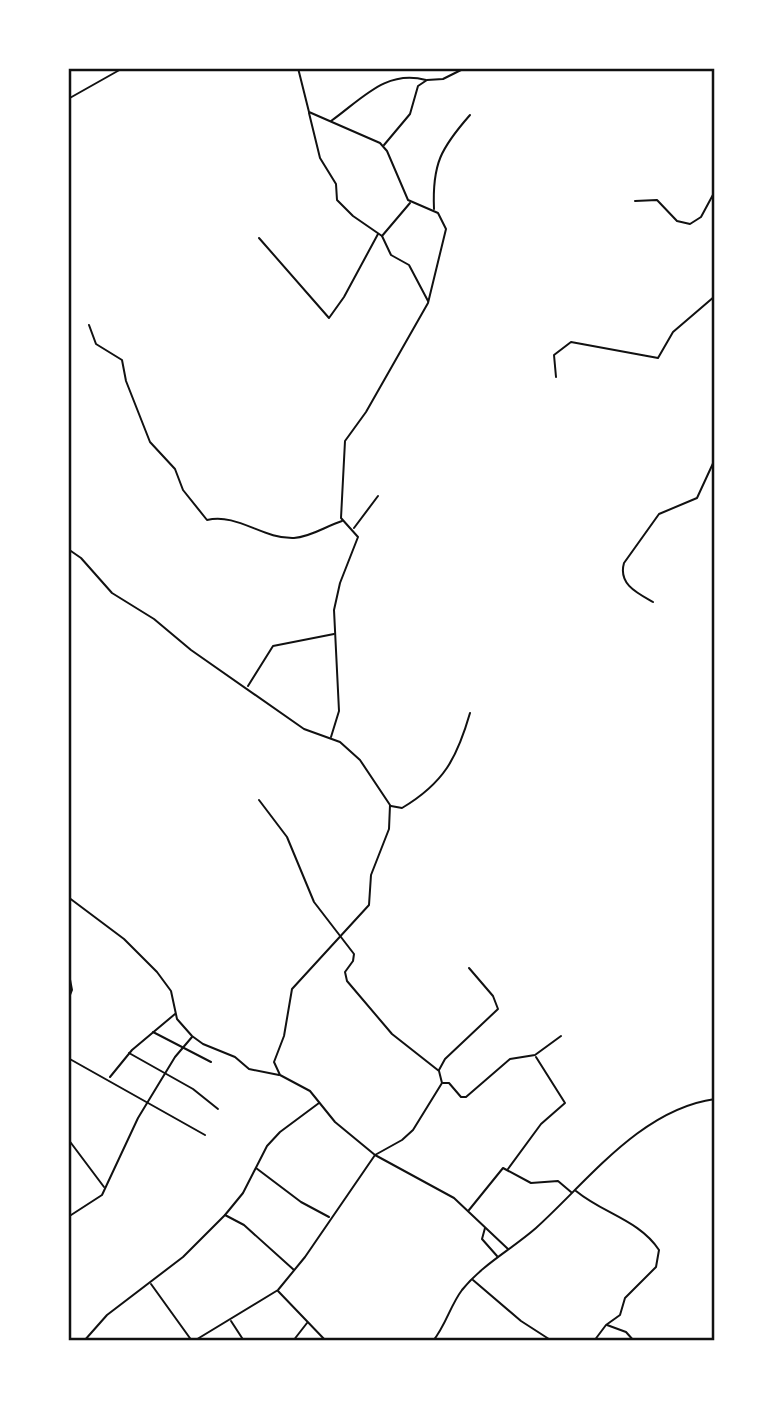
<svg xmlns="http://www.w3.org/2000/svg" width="783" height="1409" font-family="'DejaVu Sans',sans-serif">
  <rect width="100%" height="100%" fill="#fff"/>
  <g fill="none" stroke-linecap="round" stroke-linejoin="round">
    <g stroke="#111" stroke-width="2">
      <polyline points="298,68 309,112 380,143 387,151 408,200 438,213 446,229 428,303 366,412 345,441 341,518 358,537 340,583 334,610 339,711 331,737"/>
      <polyline points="68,99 123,68"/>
      <polyline points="309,113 320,158 336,184 337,200 353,216 382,236 391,255 409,265 428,301"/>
      <path d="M331 121C362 99 386 69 426 80"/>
      <polyline points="384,145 410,114 418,86 427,80 443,79 465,68"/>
      <polyline points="635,201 657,200 677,221 690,224 701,217 715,191"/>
      <path d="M434 209C432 164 441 148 470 115"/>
      <polyline points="382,236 410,203"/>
      <polyline points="259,238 329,318 344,297 378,234"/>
      <path d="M89 325 96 344 122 360 126 381 150 442 175 469 183 490 207 520C238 513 262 539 294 538 311 537 326 526 342 521"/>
      <polyline points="556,377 554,355 571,342 658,358 673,332 715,296"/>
      <polyline points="354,528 378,496"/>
      <polyline points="68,549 81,558 112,593 154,619 191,650 304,729 340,742 360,760 390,805 389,829 371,875 369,905 292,989 284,1036 274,1062 280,1075 310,1091 335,1122 375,1155 454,1198 508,1249"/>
      <path d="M653 602C637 593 618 584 624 563L659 514 697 498 715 459"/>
      <polyline points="68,616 69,606"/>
      <polyline points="248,686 273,646 334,634"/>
      <path d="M391 806 402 808C444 783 457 758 470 713"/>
      <polyline points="68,897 124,939 157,972 171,991 177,1019 192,1036 203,1044 235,1057 249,1069 279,1075"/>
      <polyline points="68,969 72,990 68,1000"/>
      <polyline points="153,1032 211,1062"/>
      <polyline points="129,1053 193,1089 218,1109"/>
      <polyline points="68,1058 205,1135"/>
      <polyline points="439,1070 445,1059 498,1009 493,996 469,968"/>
      <polyline points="110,1077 132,1050 175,1014"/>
      <polyline points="443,1083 449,1083 461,1097 466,1097 510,1059 535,1055 561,1036"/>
      <polyline points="68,1139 104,1187"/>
      <polyline points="256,1168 301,1202 329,1217"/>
      <polyline points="508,1169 541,1124 565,1103 536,1057"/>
      <path d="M576 1191C604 1214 639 1220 659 1250L656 1267 625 1298 620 1315 606 1325 594 1341"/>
      <polyline points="469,1210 503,1168 531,1183 558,1181 571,1192"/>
      <polyline points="225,1215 244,1225 294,1270"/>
      <polyline points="68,1217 102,1195 138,1118 175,1057 192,1037"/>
      <polyline points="485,1228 482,1239 497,1256"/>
      <polyline points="473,1280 521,1321 552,1341"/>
      <polyline points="151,1284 192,1341"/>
      <polyline points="278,1291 326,1341"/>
      <polyline points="231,1321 244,1341"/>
      <polyline points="607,1325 626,1332 634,1341"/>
      <polyline points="84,1341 107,1315 183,1257 225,1215 243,1193 267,1146 280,1132 319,1103"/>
      <polyline points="194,1341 278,1290 305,1257 375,1155 402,1140 413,1130 442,1083 439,1071 392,1034 347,981 345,972 353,961 354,954 314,902 287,837 259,800"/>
      <polyline points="293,1341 307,1323"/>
      <path d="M433 1341C446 1325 450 1306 462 1290 483 1264 512 1249 536 1228 588 1181 641 1109 715 1099"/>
      <polyline points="661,1341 662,1341"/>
    </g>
  </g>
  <rect width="783" height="1409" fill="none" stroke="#ffffff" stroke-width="140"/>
  <rect x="70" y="70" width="643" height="1269" fill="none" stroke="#111" stroke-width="2.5"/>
</svg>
